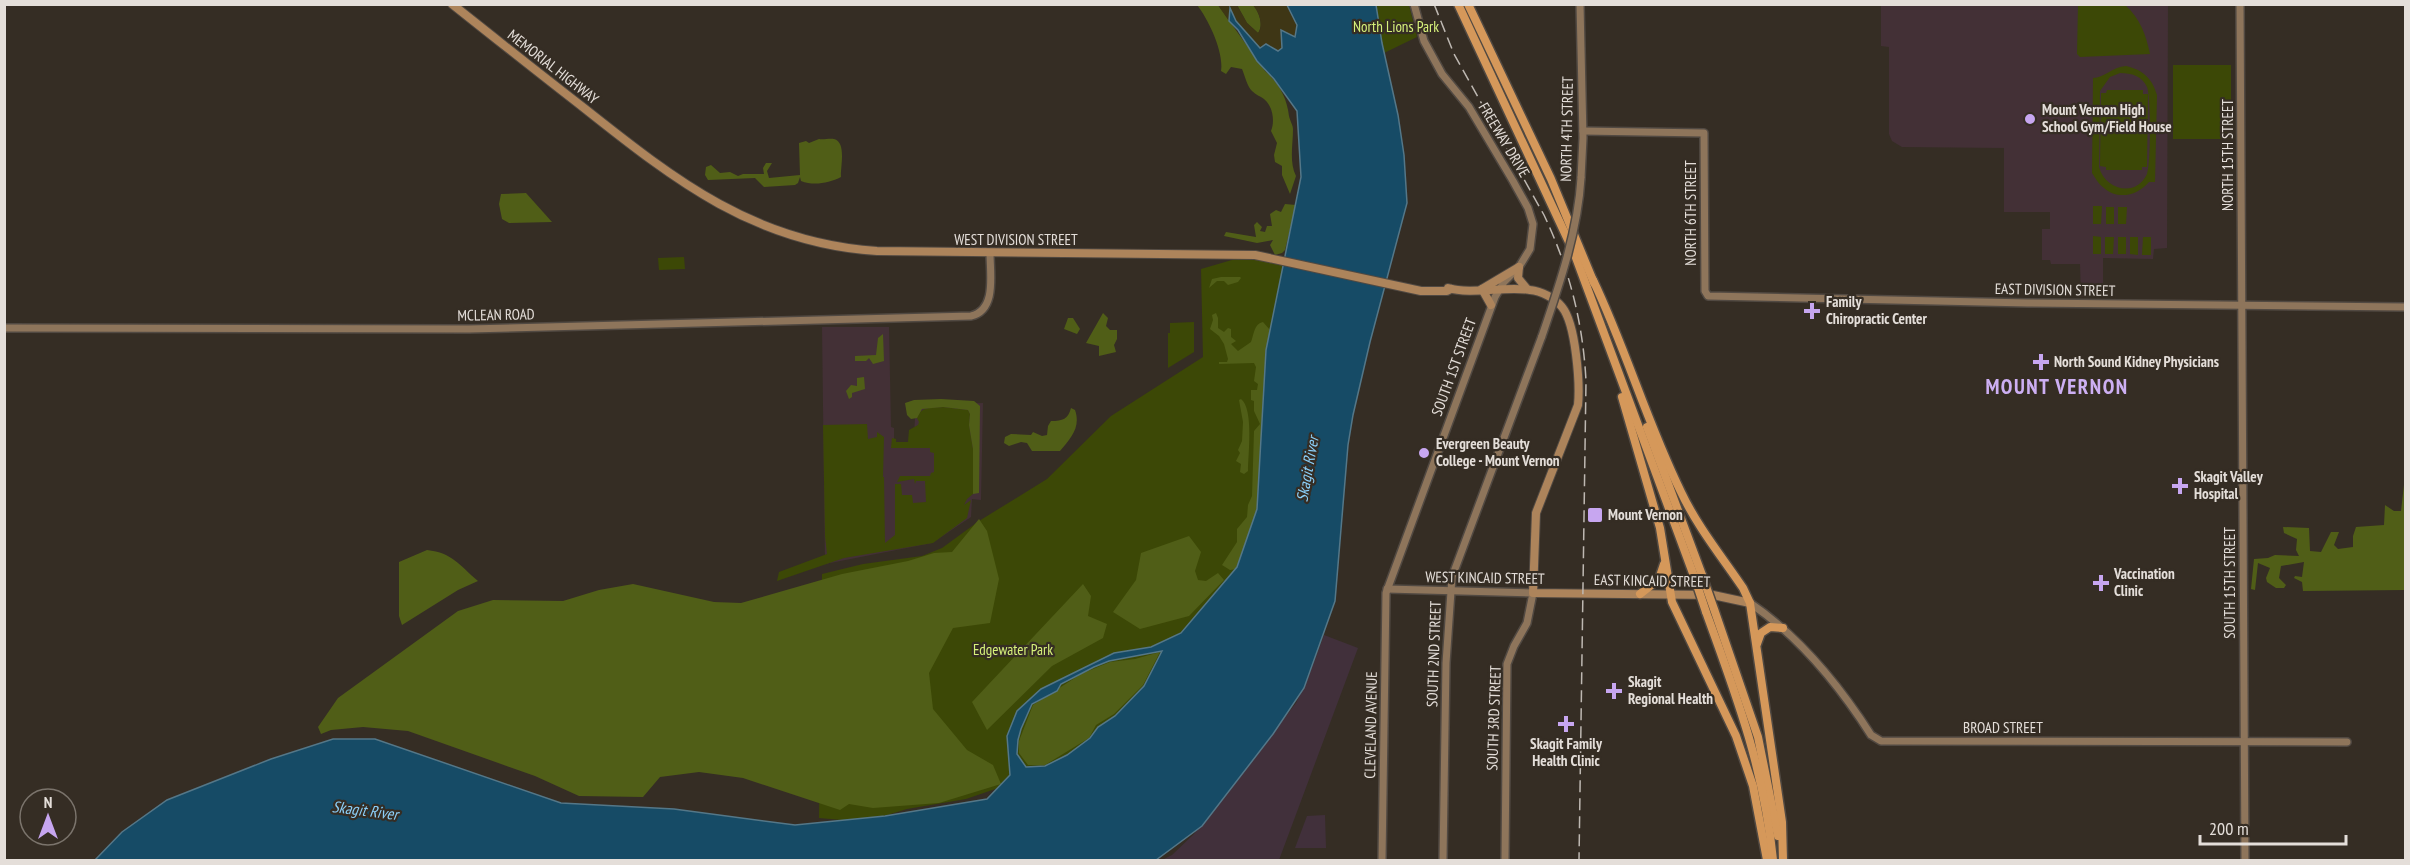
<svg xmlns="http://www.w3.org/2000/svg" width="2410" height="865" font-family="'PT Sans Narrow',sans-serif">
  <rect width="100%" height="100%" fill="#352d24"/>
  <g fill="#41303b">
    <polygon points="1324,635 1358,648 1279,860 1162,860 1172,855 1194,834 1296,703 1308,678"/>
    <polygon points="1325,815 1326,848 1295,848 1307,816"/>
  </g>
  <g fill="#433036">
    <polygon points="1881,5 2168,5 2167,248 2154,249 2153,259 2103,258 2103,297 2081,297 2080,264 2051,264 2050,260 2042,260 2042,229 2050,229 2050,212 2004,212 2004,148 1902,147 1892,141 1889,134 1889,47 1881,46"/>
    <polygon points="822,327 889,327 891,427 894,428 894,447 913,447 916,405 983,403 981,500 972,499 971,517 932,543 825,564"/>
  </g>
  <g fill="#3c4806" fill-rule="evenodd">
    <polygon points="1372,5 1409,5 1417,37 1382,54"/>
    <path d="M2078 5H2125C2140 18 2146 35 2150 54L2080 57 2077 54Z"/>
    <rect x="2173" y="65" width="58" height="74"/>
    <path d="M2126 66C2143 70 2152 78 2157 95L2155 182H2149C2137 196 2118 200 2104 188 2098 184 2095 177 2092 173L2093 78C2104 78 2112 67 2126 66ZM2120 73C2132 73 2142 76 2147 87 2151 96 2151 165 2147 174 2136 198 2105 190 2099 167L2100 91 2110 77Z"/>
    <polygon points="2107,90 2143,90 2143,94 2148,94 2147,167 2142,167 2142,170 2106,170 2106,167 2100,166 2101,93 2106,93"/>
    <polygon points="2093,206 2102,206 2101,224 2093,224"/>
    <rect x="2106" y="207" width="8" height="17"/>
    <polygon points="2118,207 2127,207 2126,224 2118,224"/>
    <polygon points="2093,236 2101,237 2101,254 2093,254"/>
    <polygon points="2105,237 2114,237 2113,254 2105,254"/>
    <rect x="2118" y="237" width="8" height="17"/>
    <polygon points="2130,237 2138,237 2138,255 2130,254"/>
    <polygon points="2143,237 2151,237 2151,255 2142,255"/>
    <polygon points="1249,255 1285,259 1266,350 1263,486 1257,512 1243,556 1189,645 1066,765 966,799 907,809 884,816 853,821 819,818 822,574 863,564 922,556 942,548 979,521 1047,479 1111,416 1203,357 1201,269"/>
    <polygon points="684,257 685,269 659,270 658,258"/>
    <polygon points="1194,322 1194,352 1168,368 1168,333 1170,333 1170,323"/>
    <path d="M943 407 968 410 970 414 969 425 973 449V494L967 499 964 505 971 500 967 518 933 543 844 558 777 581 779 572 827 554 825 536 823 425 867 424 868 439 877 437V432L884 437 883 477H884L885 543 895 535V484H901L902 495H912L913 503 926 502 925 481H916L915 484 914 479 897 482 900 476H930L931 473 934 472V453L930 452V448H891L892 438 896 439V442H908L909 430 918 425 919 422 917 418C921 406 932 408 943 407Z"/>
  </g>
  <g fill="#505e17">
    <path d="M1197 5H1218L1265 71C1279 83 1287 98 1289 116 1290 121 1293 125 1293 129 1293 145 1289 162 1296 176L1290 194 1282 175V166L1275 162 1274 155 1277 143 1271 131C1275 122 1273 106 1264 99 1260 96 1256 95 1252 91 1247 86 1245 76 1242 69L1231 67 1226 74 1221 71C1224 53 1209 20 1197 5Z"/>
    <path d="M1237 5H1253C1259 12 1264 25 1258 33L1247 23Z"/>
    <path d="M819 139C823 140 830 138 834 139 847 142 840 169 841 177 829 183 814 186 801 181L800 177 798 183 795 185 764 187 755 178 708 180 705 175 706 167 711 165 720 173 730 172 738 176 743 174H764L763 168 766 163H772L767 171 769 178 800 175 799 143 806 141 809 143Z"/>
    <polygon points="526,193 552,222 509,223 502,219 499,204 501,194"/>
    <polygon points="1285,204 1296,205 1285,250 1282,253 1275,255 1270,245 1273,240 1257,243 1224,236 1226,232 1256,237 1254,225 1257,222 1262,227 1260,231 1265,232 1267,226 1272,226 1270,214 1276,210 1281,212"/>
    <polygon points="1221,277 1240,277 1241,278 1238,282 1228,285 1224,281 1217,281 1209,288 1212,279"/>
    <polygon points="1103,313 1108,318 1106,326 1110,330 1117,330 1117,339 1114,345 1116,352 1099,356 1099,346 1086,343"/>
    <path d="M1216 313 1218 318V328L1224 332 1228 328 1231 329V337L1236 341 1231 344 1238 351 1251 342C1254 334 1254 324 1263 322L1270 330 1266 350 1258 509 1236 569 1230 570 1222 565 1237 542V529L1247 517 1248 505 1252 496 1254 431 1260 424 1254 411V401L1251 400V390H1257L1258 384 1254 381 1256 367 1254 363 1219 364V362H1227L1228 359 1224 344 1219 336 1210 329 1213 320 1212 315Z"/>
    <polygon points="1068,318 1073,318 1080,329 1077,334 1064,329"/>
    <polygon points="883,334 884,361 873,364 869,358 866,361 855,361 855,356 876,355 878,338"/>
    <polygon points="864,377 865,389 852,393 852,397 849,399 846,391 851,385 857,386 857,378"/>
    <polygon points="941,399 974,401 980,406 979,493 973,494 973,449 969,425 970,414 968,410 943,407 922,409 917,418 911,419 907,415 905,403 914,400"/>
    <path d="M1241 399C1254 409 1248 455 1248 471L1244 474 1240 472 1241 464 1236 461 1240 453 1238 450 1242 441 1243 422 1239 400Z"/>
    <path d="M1071 408 1075 410C1081 427 1071 438 1060 451H1032L1027 443 1021 442 1009 446 1004 443 1005 437 1011 434 1031 435 1033 432 1042 436 1047 435 1048 426 1051 421C1063 421 1068 419 1071 408Z"/>
    <polygon points="2405,476 2405,590 2303,591 2302,582 2294,578 2295,576 2302,577 2304,562 2281,566 2279,578 2286,585 2284,588 2276,588 2267,582 2266,578 2270,568 2258,563 2255,590 2251,589 2254,559 2268,558 2275,555 2299,556 2296,550 2297,539 2284,533 2283,527 2309,528 2310,551 2321,552 2331,532 2339,532 2334,545 2338,549 2353,547 2353,536 2356,527 2384,525 2385,505 2394,511 2401,511"/>
    <polygon points="979,519 987,531 999,579 990,623 953,628 929,673 933,709 967,750 993,765 1001,784 939,803 873,808 849,804 840,810 743,778 699,772 660,777 643,797 579,796 535,776 408,731 363,727 331,730 321,734 318,727 338,698 458,611 493,600 563,601 599,590 633,584 714,602 741,603 842,574 908,561 934,553 952,552"/>
    <polygon points="1189,536 1201,552 1195,571 1198,580 1206,581 1218,573 1224,580 1189,616 1140,629 1113,612 1136,580 1141,553"/>
    <path d="M427 550C453 553 459 565 478 581L458 590 402 625 399 616V562Z"/>
    <polygon points="1083,584 1091,596 1088,616 1107,624 1103,638 1052,666 987,730 972,702"/>
    <polygon points="1160,652 1143,685 1114,714 1096,725 1089,738 1045,765 1028,765 1019,753 1019,741 1033,705 1081,674 1110,662 1135,659"/>
  </g>
  <path fill="#3e3615" d="M1218 5H1237L1247 23 1258 33C1264 25 1259 12 1253 5H1287L1297 25 1295 38 1281 33 1282 48 1278 51 1266 44 1260 48 1237 22 1231 10 1229 21Z"/>
  <path fill="#164b66" stroke="#547788" stroke-width="1.5" fill-rule="evenodd" d="M1287 5H1376L1382 43 1398 115 1404 155 1407 203 1370 342 1353 415 1348 445 1335 601 1304 688 1273 734 1202 826 1156 860H95L122 832 167 800 271 759 333 739H375L561 803 674 809 795 825 885 816 987 799 1010 775 1007 736 1017 711 1041 689 1114 653 1151 647 1181 633 1237 567 1257 509 1266 350 1301 177 1297 111 1274 79 1257 61 1238 30 1229 21 1230 8 1236 21 1260 48 1266 44 1278 51 1282 48 1281 30 1295 37 1297 25ZM1162 651 1144 686 1115 716 1098 727 1090 738 1067 755 1045 766 1026 767 1017 754 1018 740 1021 729 1032 704 1057 691 1061 684 1094 667 1109 661Z"/>
  <g fill="none" stroke-linecap="round" stroke-linejoin="round">
    <defs>
      <g id="secondary">
        <polyline points="1580,4 1583,138 1581,178"/>
        <polyline points="2240,4 2245,860"/>
        <polyline points="1583,131 1704,133 1705,291 1708,296 2028,303 2406,307"/>
        <path d="M4 328 469 329 971 316C997 310 990 274 990 253"/>
        <polyline points="1387,589 1533,593 1527,623 1514,646 1507,664 1505,860"/>
        <path d="M1750 603C1800 637 1839 685 1871 735L1881 741 2347 742"/>
        <polyline points="1382,860 1386,593 1495,297 1504,282 1519,267 1530,249 1533,224 1528,208 1513,181 1469,107 1442,74 1424,41 1414,4"/>
        <polyline points="1443,860 1446,663 1452,577 1542,336"/>
      </g>
      <g id="primary">
        <path d="M452 4C496 39 540 74 584 108 676 181 755 243 877 251L1255 255 1421 291H1447L1451 289"/>
        <polyline points="1519,267 1518,278 1527,289"/>
        <path d="M1448 288C1471 295 1505 286 1530 290 1541 291 1555 298 1562 307 1576 324 1580 384 1578 405L1536 513 1533 593 1713 595 1750 603"/>
        <polyline points="1482,289 1519,267"/>
        <polyline points="1482,289 1491,305"/>
      </g>
      <g id="highway">
        <polyline points="1458,4 1575,255 1694,576"/>
        <polyline points="1468,4 1551,179 1594,283"/>
        <path d="M1593 280C1626 349 1647 423 1681 492 1697 526 1722 557 1743 588L1750 603 1782 822 1783 860"/>
        <polyline points="1622,397 1660,528 1672,602 1736,736 1753,786 1767,860"/>
        <polyline points="1647,427 1702,575"/>
        <polyline points="1640,594 1659,579 1664,564"/>
        <polyline points="1714,609 1758,737 1778,836"/>
        <path d="M1706 612C1737 697 1764 769 1773 860"/>
        <polyline points="1757,644 1761,633 1770,627 1783,628"/>
      </g>
    </defs>
    <use href="#secondary" stroke="#514942" stroke-width="10"/>
    <use href="#primary" stroke="#514942" stroke-width="10"/>
    <use href="#highway" stroke="#514942" stroke-width="11"/>
    <use href="#secondary" stroke="#8e755b" stroke-width="7"/>
    <use href="#primary" stroke="#ad845b" stroke-width="8"/>
    <use href="#highway" stroke="#d5985a" stroke-width="8"/>
    <path stroke="#beb8b2" stroke-width="1.5" stroke-dasharray="12 6" stroke-linecap="butt" d="M1434 4 1454 54 1544 215C1569 268 1583 322 1586 381L1579 860"/>
    <defs>
      <path id="secondary-bridge" d="M1542 336C1559 286 1578 231 1581 178"/>
      <g id="highway-bridge">
        <polyline points="1702,575 1714,609"/>
        <polyline points="1694,576 1706,612"/>
      </g>
    </defs>
    <use href="#secondary-bridge" stroke="#514942" stroke-width="10" stroke-linecap="butt"/>
    <use href="#highway-bridge" stroke="#514942" stroke-width="11" stroke-linecap="butt"/>
    <use href="#secondary-bridge" stroke="#8e755b" stroke-width="7"/>
    <use href="#highway-bridge" stroke="#d5985a" stroke-width="8"/>
  </g>
  <g fill="#c7a6f0" stroke="#352d24" stroke-width="2">
    <circle cx="2030" cy="119" r="6"/>
    <path d="M1809 302h6v6h6v6h-6v6h-6v-6h-6v-6h6z"/>
    <path d="M2038 353h6v6h6v6h-6v6h-6v-6h-6v-6h6z"/>
    <circle cx="1424" cy="453" r="6"/>
    <path d="M2177 477h6v6h6v6h-6v6h-6v-6h-6v-6h6z"/>
    <rect x="1587" y="507" width="16" height="16" rx="3"/>
    <path d="M2098 574h6v6h6v6h-6v6h-6v-6h-6v-6h6z"/>
    <path d="M1611 682h6v6h6v6h-6v6h-6v-6h-6v-6h6z"/>
    <path d="M1563 715h6v6h6v6h-6v6h-6v-6h-6v-6h6z"/>
  </g>
  <g text-anchor="middle" stroke-width="4.5" stroke-linejoin="round" paint-order="stroke">
    <g font-size="15" fill="#d7f27b" stroke="#352d24">
      <text x="1396" y="32">North Lions Park</text>
      <text x="1013" y="655">Edgewater Park</text>
    </g>
    <g font-size="15" fill="#e4ded9" stroke="#352d24">
      <text transform="translate(553 67) rotate(38)" y="5">MEMORIAL HIGHWAY</text>
      <text transform="translate(1567 129) rotate(-89)" y="5">NORTH 4TH STREET</text>
      <text transform="translate(1504 140) rotate(59)" y="5">FREEWAY DRIVE</text>
      <text transform="translate(2228 155) rotate(-90)" y="5">NORTH 15TH STREET</text>
      <text transform="translate(1691 213) rotate(-90)" y="5">NORTH 6TH STREET</text>
      <text x="1016" y="245">WEST DIVISION STREET</text>
      <text transform="translate(2055 290) rotate(1)" y="5">EAST DIVISION STREET</text>
      <text transform="translate(496 315) rotate(-1)" y="5">MCLEAN ROAD</text>
      <text transform="translate(1454 367) rotate(-70)" y="5">SOUTH 1ST STREET</text>
      <text transform="translate(1485 578) rotate(1)" y="5">WEST KINCAID STREET</text>
      <text transform="translate(1652 581) rotate(1)" y="5">EAST KINCAID STREET</text>
      <text transform="translate(2230 583) rotate(-90)" y="5">SOUTH 15TH STREET</text>
      <text transform="translate(1434 654) rotate(-88)" y="5">SOUTH 2ND STREET</text>
      <text transform="translate(1494 718) rotate(-88)" y="5">SOUTH 3RD STREET</text>
      <text transform="translate(1371 725) rotate(-89)" y="5">CLEVELAND AVENUE</text>
      <text x="2003" y="733">BROAD STREET</text>
    </g>
    <g font-size="15" font-weight="bold" fill="#e4ded9" stroke="#352d24" text-anchor="start">
      <text x="2042" y="115">Mount Vernon High<tspan x="2042" dy="17">School Gym/Field House</tspan></text>
      <text x="1826" y="307">Family<tspan x="1826" dy="17">Chiropractic Center</tspan></text>
      <text x="2054" y="367">North Sound Kidney Physicians</text>
      <text x="1436" y="449">Evergreen Beauty<tspan x="1436" dy="17">College - Mount Vernon</tspan></text>
      <text x="2194" y="482">Skagit Valley<tspan x="2194" dy="17">Hospital</tspan></text>
      <text x="1608" y="520">Mount Vernon</text>
      <text x="2114" y="579">Vaccination<tspan x="2114" dy="17">Clinic</tspan></text>
      <text x="1628" y="687">Skagit<tspan x="1628" dy="17">Regional Health</tspan></text>
      <text x="1566" y="749" text-anchor="middle">Skagit Family<tspan x="1566" dy="17">Health Clinic</tspan></text>
    </g>
    <g font-size="16" font-style="italic" fill="#8cd0f9" stroke="#352d24">
      <text transform="translate(1307 469) rotate(-80)" y="6">Skagit River</text>
      <text transform="translate(365 810) rotate(7)" y="6">Skagit River</text>
    </g>
    <g font-size="21" font-weight="bold" letter-spacing="1.5" fill="#cdaff3" stroke="#352d24">
      <text x="2057" y="394">MOUNT VERNON</text>
    </g>
  </g>
  <rect width="2410" height="865" fill="none" stroke="#e4ded9" stroke-width="12"/>
  <g transform="translate(48 817)"><circle r="28" fill="#352d24" stroke="#7b746c" stroke-width="1.5"/>
  <path d="M0-4.5L10 22L0 15L-10 22Z" fill="#c7a6f0"/>
  <text y="-9" font-size="16" font-weight="bold" text-anchor="middle" fill="#e4ded9">N</text>
  </g>
  <path d="M2200 835v9h146v-9" fill="none" stroke="#e4ded9" stroke-width="3"/>
  <text x="2209" y="835" font-size="18" fill="#e4ded9" stroke="#352d24" stroke-width="4.5" paint-order="stroke">200 m</text>
</svg>
